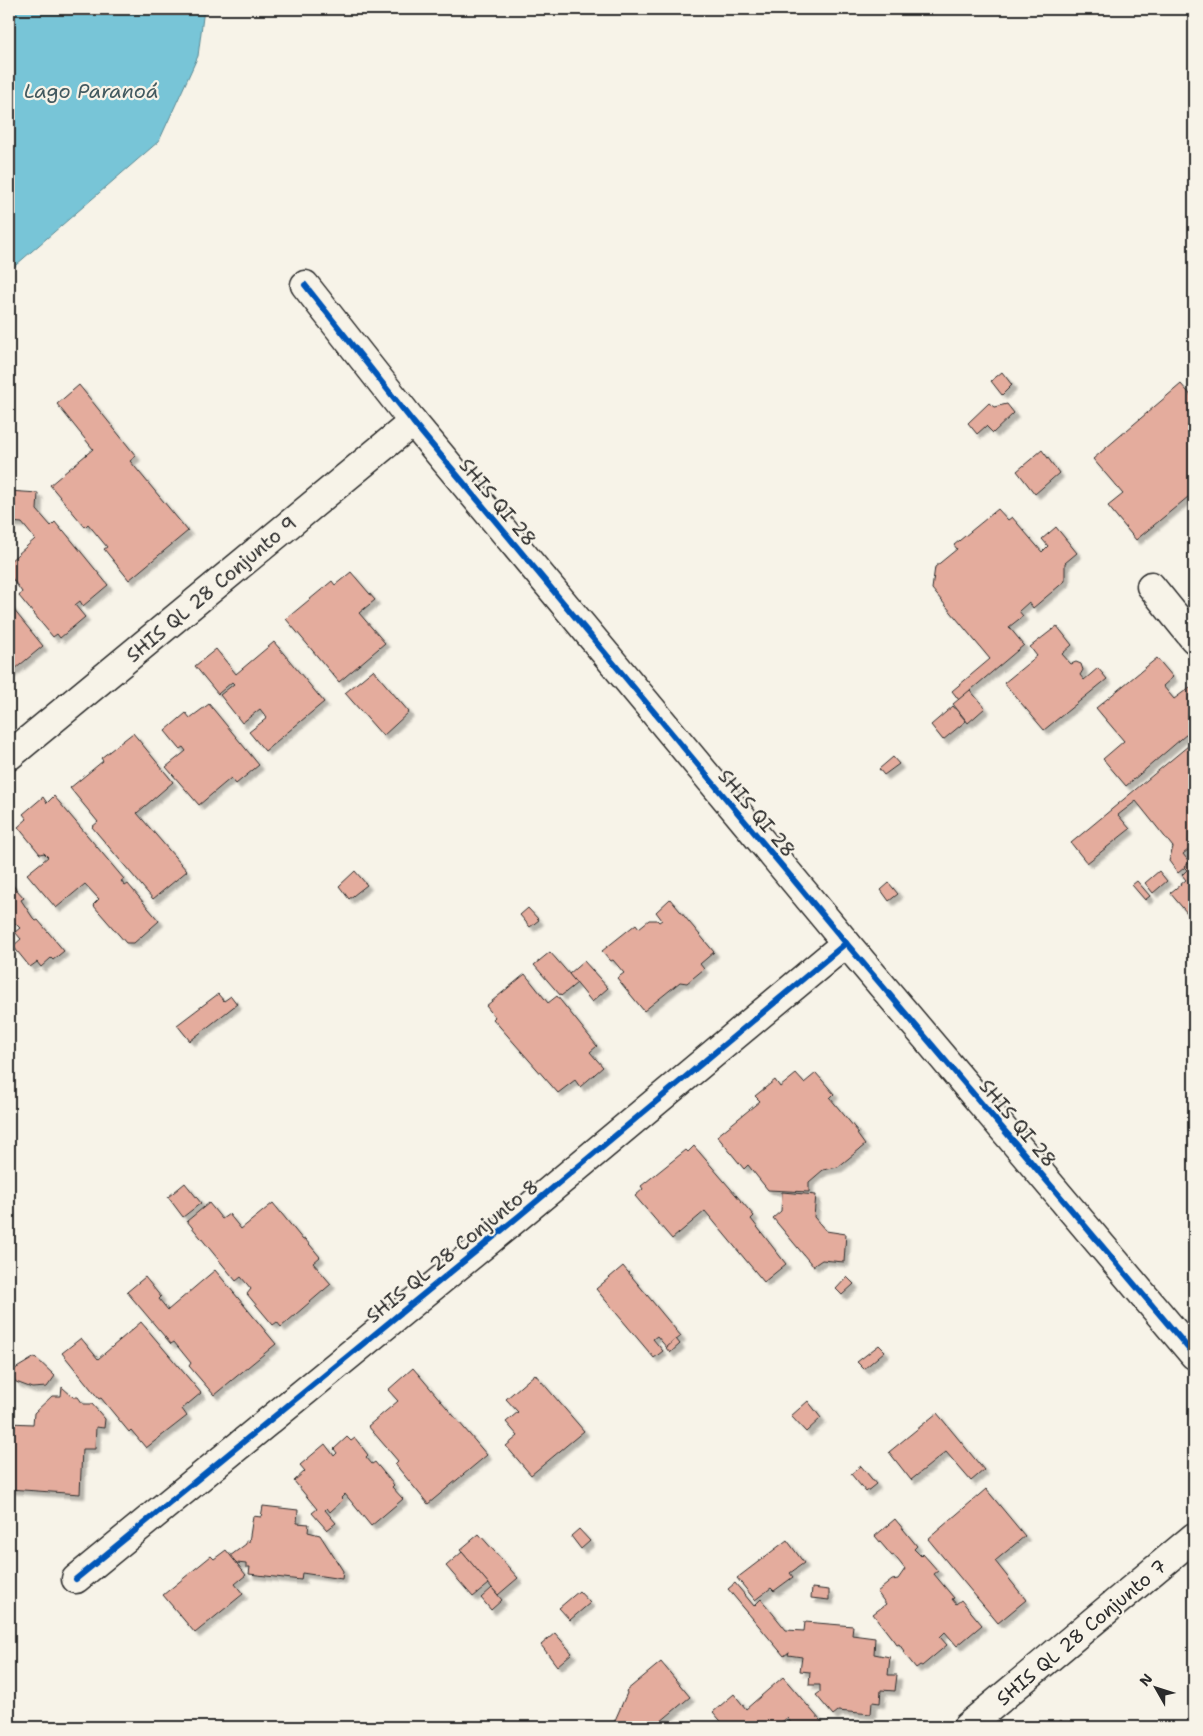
<svg xmlns="http://www.w3.org/2000/svg" width="1203" height="1736" font-family="'Shantell Sans',sans-serif">
  <defs>
    <filter id="shadow"><feDropShadow dx="4.5" dy="4.5" stdDeviation="1" flood-color="#0004"/></filter>
  </defs>
  <rect width="100%" height="100%" fill="#f7f3e8"/>
  <filter id="ink" filterUnits="userSpaceOnUse"><feTurbulence type="fractalNoise" baseFrequency=".02" numOctaves="2"/><feDisplacementMap in="SourceGraphic" scale="10" xChannelSelector="R" yChannelSelector="G"/><feConvolveMatrix kernelMatrix="1 2 1 2 8 2 1 2 1" color-interpolation-filters="sRGB"/></filter>
  <g filter="url(#ink)">
    <polygon fill="#78c5d7" stroke="#598792" points="9,9 204,9 198,56 159,141 9,271"/>
    <g fill="#e4ac9d" stroke="#2b2b2b" filter="url(#shadow)">
      <polygon points="1002,372 1012,385 1002,395 991,381"/>
      <polygon points="1181,384 1194,399 1194,492 1136,540 1108,506 1123,494 1093,459"/>
      <polygon points="79,385 136,456 130,461 188,531 129,580 104,549 107,547 88,524 85,527 50,485 93,449 57,404"/>
      <polygon points="989,403 994,407 1007,404 1014,413 993,433 986,426 977,434 968,423"/>
      <polygon points="1042,450 1059,473 1035,494 1017,471"/>
      <polygon points="9,491 38,493 37,510 51,526 55,522 63,532 64,531 108,585 83,606 80,601 75,605 85,617 60,638 57,634 53,637 19,596 22,592 9,574 9,562 35,539 22,523 9,522"/>
      <polygon points="998,509 1008,520 1012,517 1042,552 1048,546 1042,539 1056,527 1077,553 1065,563 1065,581 1033,608 1029,602 1019,611 1023,616 1009,627 1024,645 959,700 952,691 990,659 932,589 935,567 957,549 954,545"/>
      <polygon points="351,572 375,600 359,613 385,643 339,682 286,619 332,581 335,585"/>
      <polygon points="9,604 43,646 9,674"/>
      <polygon points="1057,626 1072,645 1062,654 1071,664 1076,662 1081,664 1083,670 1080,675 1084,680 1098,668 1107,679 1044,730 1004,683 1037,656 1030,647"/>
      <polygon points="274,642 324,702 265,751 249,732 267,718 260,709 242,723 220,695 234,684 232,682 218,694 195,666 216,649 236,674"/>
      <polygon points="1157,658 1173,677 1163,686 1174,699 1190,687 1194,692 1194,728 1126,786 1103,759 1124,741 1096,708"/>
      <polygon points="373,670 409,712 383,736 345,693"/>
      <polygon points="970,690 985,708 968,723 953,704"/>
      <polygon points="209,704 259,765 236,784 231,778 199,805 166,767 186,751 183,747 180,749 165,731 186,713 190,718"/>
      <polygon points="953,706 966,721 943,740 931,725"/>
      <polygon points="133,733 173,782 137,813 187,871 153,899 92,827 98,822 70,788 103,761 101,758"/>
      <polygon points="1194,741 1194,845 1183,854 1190,863 1178,873 1169,861 1173,847 1136,801 1118,815 1130,829 1087,863 1071,843"/>
      <polygon points="893,757 899,764 884,775 879,769"/>
      <polygon points="54,796 124,879 121,881 125,886 128,884 159,921 134,943 126,943 93,905 99,899 85,884 56,908 27,874 48,857 44,853 40,854 18,827 27,819 23,814 43,797 47,803"/>
      <polygon points="1194,859 1194,921 1170,893 1186,880 1182,875 1187,870 1184,867"/>
      <polygon points="355,871 367,885 349,899 339,886"/>
      <polygon points="1159,871 1167,881 1153,893 1145,883"/>
      <polygon points="9,881 24,898 21,900 33,918 36,921 38,920 64,951 53,960 51,958 41,967 37,962 30,967 13,946 21,939 15,932 20,928 10,918 9,920"/>
      <polygon points="1137,881 1150,896 1145,900 1132,885"/>
      <polygon points="889,883 898,894 889,901 881,890"/>
      <polygon points="670,899 714,952 700,964 704,969 687,983 680,982 644,1011 617,978 624,973 613,960 611,961 602,951 636,924 639,928 649,920 657,920 659,922 662,920 656,912"/>
      <polygon points="528,908 539,920 530,927 520,915"/>
      <polygon points="550,952 577,983 561,996 534,965"/>
      <polygon points="584,961 608,988 592,1002 569,974"/>
      <polygon points="525,974 548,1003 557,996 597,1046 590,1052 603,1067 580,1087 575,1080 558,1093 493,1019 495,1017 486,1006"/>
      <polygon points="218,994 224,1001 231,996 237,1004 190,1041 177,1025"/>
      <polygon points="816,1073 834,1094 830,1098 859,1133 857,1134 865,1145 838,1167 823,1170 809,1182 809,1192 768,1190 748,1165 744,1169 717,1136 760,1101 755,1096 775,1080 780,1087 796,1074 804,1083"/>
      <polygon points="694,1146 754,1216 751,1219 786,1264 764,1282 705,1211 672,1239 635,1196 643,1189 641,1186 686,1150 688,1152"/>
      <polygon points="185,1183 201,1203 183,1217 168,1197"/>
      <polygon points="782,1192 816,1195 814,1217 826,1231 846,1234 844,1262 822,1260 813,1266 773,1218 781,1211"/>
      <polygon points="209,1203 222,1219 229,1214 241,1229 273,1203 303,1240 305,1239 320,1257 313,1263 331,1284 281,1327 277,1322 273,1325 247,1294 251,1289 247,1284 241,1277 236,1281 187,1221"/>
      <polygon points="623,1266 681,1336 667,1348 657,1336 653,1339 663,1351 654,1358 596,1289"/>
      <polygon points="215,1270 276,1344 214,1395 189,1366 191,1363 174,1342 171,1344 127,1292 145,1277 161,1297 159,1299 168,1310"/>
      <polygon points="847,1277 854,1284 842,1295 836,1289"/>
      <polygon points="141,1322 201,1393 182,1409 187,1416 146,1448 131,1430 129,1432 101,1398 99,1399 62,1353 81,1338 98,1359"/>
      <polygon points="676,1339 680,1344 670,1353 666,1348"/>
      <polygon points="879,1345 885,1351 864,1369 857,1362"/>
      <polygon points="35,1357 55,1376 47,1387 32,1388 16,1382 10,1372"/>
      <polygon points="413,1368 487,1455 428,1504 395,1464 398,1461 368,1426 398,1401 388,1390"/>
      <polygon points="535,1374 584,1431 531,1475 506,1446 518,1436 506,1422 518,1412 506,1399"/>
      <polygon points="62,1387 73,1397 78,1397 83,1404 92,1404 105,1419 104,1428 96,1427 95,1449 82,1449 80,1494 9,1489 9,1423 33,1424 34,1413 52,1396 61,1396"/>
      <polygon points="808,1401 821,1418 806,1432 791,1416"/>
      <polygon points="937,1413 984,1470 971,1481 946,1452 911,1480 889,1452"/>
      <polygon points="347,1437 351,1441 355,1438 368,1455 366,1457 372,1464 375,1462 394,1485 392,1487 403,1499 371,1526 345,1494 341,1498 343,1500 330,1512 327,1508 325,1510 336,1523 327,1530 312,1513 317,1509 294,1481 305,1471 300,1465 325,1444 334,1456 337,1453 334,1449"/>
      <polygon points="861,1466 876,1484 866,1492 851,1474"/>
      <polygon points="986,1489 1025,1536 995,1561 1026,1600 998,1623 928,1539"/>
      <polygon points="263,1506 298,1510 297,1523 309,1524 308,1532 320,1535 343,1571 342,1579 302,1573 301,1580 249,1574 250,1567 246,1567 246,1564 237,1563 230,1556 246,1544 246,1541 249,1542 253,1516 261,1517"/>
      <polygon points="895,1519 917,1546 914,1549 921,1556 923,1554 938,1571 934,1574 954,1598 952,1599 956,1604 961,1600 982,1625 957,1646 945,1632 940,1637 947,1645 922,1666 920,1665 916,1668 903,1652 904,1651 899,1644 897,1645 873,1614 886,1604 877,1592 892,1580 898,1579 905,1569 894,1555 892,1556 875,1536"/>
      <polygon points="579,1529 590,1541 581,1549 571,1536"/>
      <polygon points="479,1534 518,1578 498,1595 460,1550"/>
      <polygon points="787,1540 804,1563 790,1573 793,1577 774,1591 771,1588 755,1600 737,1578"/>
      <polygon points="226,1550 246,1575 235,1584 243,1594 195,1633 163,1595 211,1556 214,1559"/>
      <polygon points="462,1552 489,1584 473,1597 446,1566"/>
      <polygon points="735,1583 754,1606 761,1599 786,1630 804,1631 805,1622 853,1626 852,1635 875,1638 874,1654 890,1657 888,1675 897,1675 895,1691 881,1690 880,1703 872,1702 871,1714 838,1711 833,1715 816,1695 820,1692 820,1685 809,1685 810,1672 800,1671 802,1657 788,1655 789,1652 784,1656 728,1589"/>
      <polygon points="492,1588 502,1600 491,1610 481,1598"/>
      <polygon points="812,1588 829,1590 829,1600 811,1598"/>
      <polygon points="579,1591 590,1603 570,1620 559,1608"/>
      <polygon points="555,1633 572,1653 557,1666 541,1645"/>
      <polygon points="661,1662 690,1697 654,1727 612,1727 627,1693 626,1691"/>
      <polygon points="783,1677 826,1727 795,1727 787,1718 775,1727 726,1727 713,1712 734,1694 746,1709"/>
      <polygon points="1061,1720 1068,1727 1052,1727"/>
    </g>
    <g fill="none" stroke-linecap="round" stroke-linejoin="round">
      <defs>
        <g id="street">
          <polyline points="305,285 413,422 846,943 1194,1355"/>
          <polyline points="1151,586 1194,639"/>
          <polyline points="9,756 413,422"/>
          <polyline points="76,1579 519,1216 846,943"/>
          <polyline points="967,1727 1194,1537"/>
        </g>
      </defs>
      <use href="#street" stroke="#2b2b2b" stroke-width="31"/>
      <use href="#street" stroke="#f7f3e8" stroke-width="28"/>
      <defs>
        <g id="cycleway">
          <polyline points="305,285 413,422 846,943 1194,1355"/>
          <polyline points="76,1579 519,1216 846,943"/>
        </g>
      </defs>
      <use href="#cycleway" stroke="#f7f3e8" stroke-width="9"/>
      <use href="#cycleway" stroke="#0057b8" stroke-width="6"/>
    </g>
  </g>
  <g text-anchor="middle" stroke-width="4.5" stroke-linejoin="round" paint-order="stroke">
    <g font-size="19" fill="#2b2b2b" stroke="#f7f3e8">
      <text transform="translate(498 502) rotate(50)" y="7">SHIS QI 28</text>
      <text transform="translate(211 589) rotate(-40)" y="7">SHIS QL 28 Conjunto 9</text>
      <text transform="translate(757 813) rotate(50)" y="7">SHIS QI 28</text>
      <text transform="translate(1018 1123) rotate(50)" y="7">SHIS QI 28</text>
      <text transform="translate(452 1251) rotate(-39)" y="7">SHIS QL 28 Conjunto 8</text>
      <text transform="translate(1081 1632) rotate(-40)" y="7">SHIS QL 28 Conjunto 7</text>
    </g>
    <g font-size="20" font-style="italic" fill="#42595f" stroke="#f7f3e8">
      <text x="91" y="98">Lago Paranoá</text>
    </g>
  </g>
  <rect width="1203" height="1736" fill="none" stroke="#f7f3e8" stroke-width="30"/>
  <rect x="15" y="15" width="1173" height="1706" fill="none" stroke="#2b2b2b" stroke-width="2" filter="url(#ink)"/>
  <g transform="translate(1156 1688) rotate(309)" stroke="#f7f3e8" stroke-width="4" paint-order="stroke">
  <path d="M0-4L9 19L0 12L-9 19Z" fill="#2b2b2b"/>
  <text y="-8" font-size="14" font-weight="bold" text-anchor="middle" fill="#2b2b2b">N</text>
  </g>
</svg>
